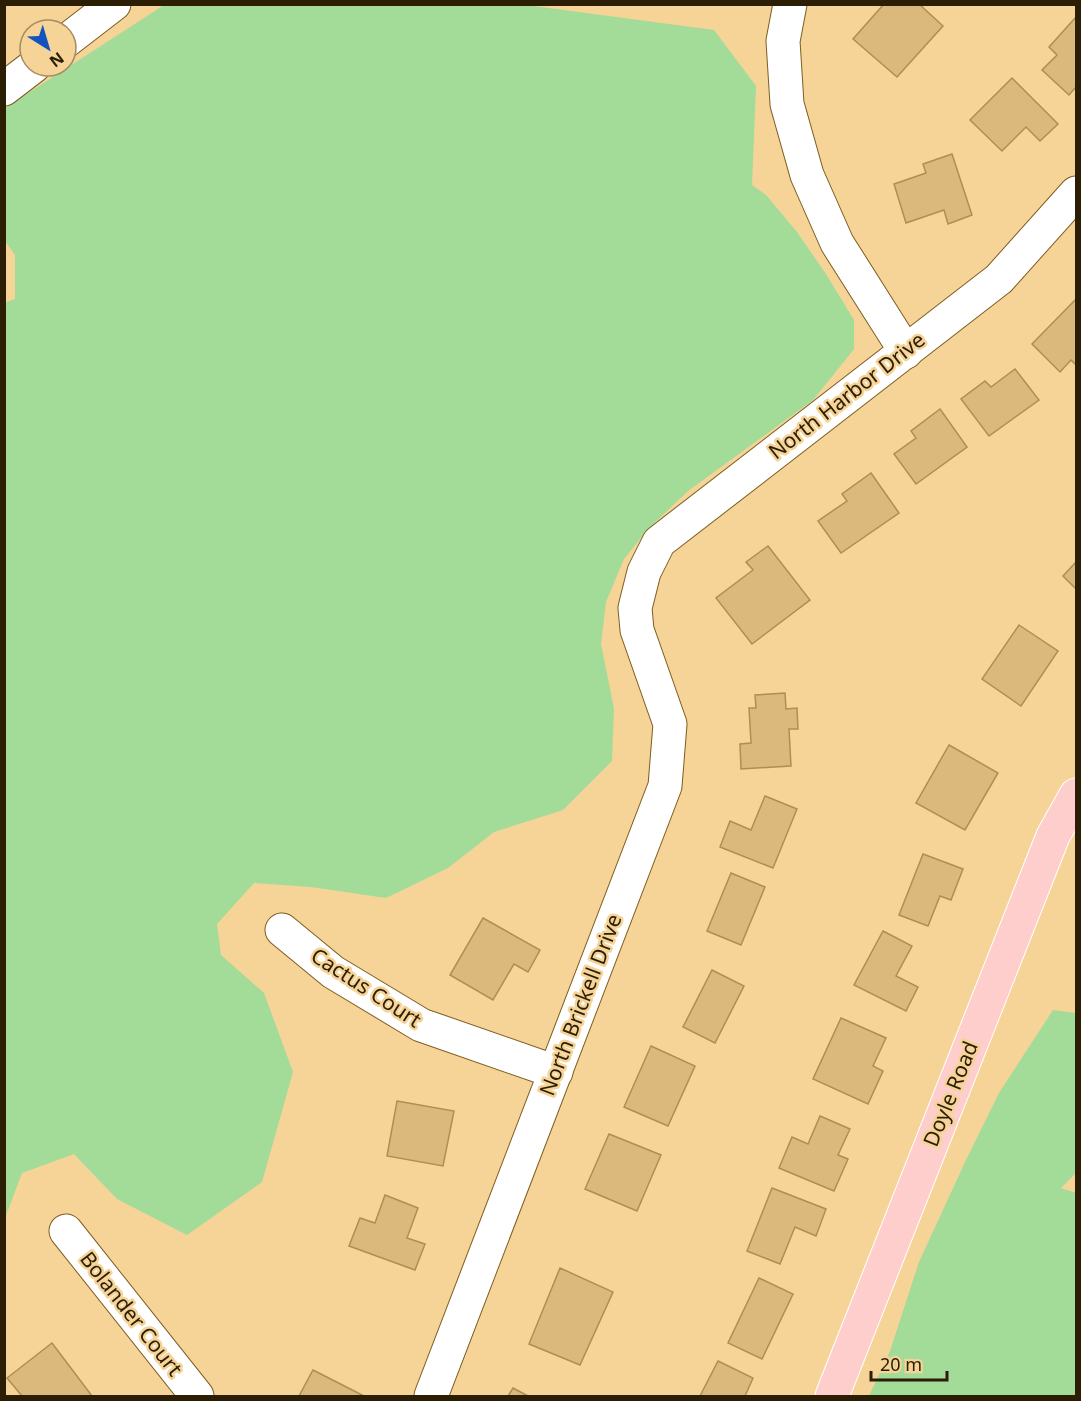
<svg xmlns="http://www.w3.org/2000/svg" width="1081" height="1401" font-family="'Noto Sans',sans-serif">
  <rect width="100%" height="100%" fill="#f6d397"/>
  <g fill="#a3db99">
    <polygon points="164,5 526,5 714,30 756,86 752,185 766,195 797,232 826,274 854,320 854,349 813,400 688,491 648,529 624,559 606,602 601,644 614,709 612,761 563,810 494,832 448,868 386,898 311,887 254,883 217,924 221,955 264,993 293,1072 262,1182 187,1235 117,1199 74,1154 22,1173 5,1218 4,303 15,299 15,255 5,241 5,108"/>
    <polygon points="1053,1010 1076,1013 1076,1173 1061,1188 1076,1193 1076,1396 869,1396 890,1351 919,1262 966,1160 999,1093"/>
  </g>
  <g fill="#dbb97d" stroke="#af8e53" stroke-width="1.5">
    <polygon points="884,4 919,4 943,26 897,77 853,39"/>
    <polygon points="1076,17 1076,87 1069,95 1042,70 1057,55 1049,47"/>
    <polygon points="1012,78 1058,124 1040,141 1026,127 1002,151 970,120"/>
    <polygon points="952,154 972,215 948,224 944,210 906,223 894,184 926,173 923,164"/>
    <polygon points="1076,299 1076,365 1071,360 1060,372 1032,344"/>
    <polygon points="1015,369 1039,400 989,436 961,399 985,381 991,387"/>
    <polygon points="940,409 967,447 916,484 894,454 916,438 911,431"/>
    <polygon points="871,473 899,513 841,553 818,521 847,501 842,494"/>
    <polygon points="768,546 810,600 752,644 716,598 753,570 746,562"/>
    <polygon points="1076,562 1076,589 1063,576"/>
    <polygon points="1019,625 1058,651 1021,706 982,679"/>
    <polygon points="785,693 786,709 797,708 798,729 789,729 791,766 741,769 740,744 751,743 749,708 756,708 755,695"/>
    <polygon points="949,745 998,773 965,830 916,803"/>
    <polygon points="765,796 797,809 773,868 720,847 730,821 751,830"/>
    <polygon points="923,854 963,869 951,900 940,896 928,926 899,915"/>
    <polygon points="731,873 765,887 741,945 707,931"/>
    <polygon points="483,918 540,950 528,972 514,964 493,1000 450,975"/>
    <polygon points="883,931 912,946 896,976 918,987 906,1011 854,985"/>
    <polygon points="712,970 744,986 715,1043 683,1027"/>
    <polygon points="841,1018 886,1038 873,1066 883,1071 868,1104 813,1079"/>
    <polygon points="651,1046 695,1066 668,1126 624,1107"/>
    <polygon points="397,1101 454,1111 443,1166 387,1156"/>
    <polygon points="820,1116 850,1129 838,1155 848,1159 834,1191 779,1168 792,1137 808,1144"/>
    <polygon points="609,1134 661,1155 637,1211 585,1189"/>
    <polygon points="772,1188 826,1209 816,1236 795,1227 780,1264 747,1251"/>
    <polygon points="385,1195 418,1208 407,1238 425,1244 415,1270 349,1246 360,1218 375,1223"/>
    <polygon points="560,1268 613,1292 580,1365 529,1344"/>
    <polygon points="759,1278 793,1294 762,1359 728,1343"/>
    <polygon points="52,1343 92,1396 22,1396 7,1378"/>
    <polygon points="718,1361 753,1378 745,1396 700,1396"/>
    <polygon points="313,1370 364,1396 299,1396"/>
    <polygon points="513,1388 528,1396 508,1396"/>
  </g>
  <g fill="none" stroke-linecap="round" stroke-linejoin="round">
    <defs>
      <g id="minor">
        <polyline points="790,4 783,41 787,104 807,175 837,243 906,352"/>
        <polyline points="66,41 114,4"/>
        <polyline points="4,89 34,66"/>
        <polyline points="282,930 333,972 421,1025 556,1072"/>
        <polyline points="66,1231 197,1396"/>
        <polyline points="431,1396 665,786 670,724 637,630 635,608 644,572 659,542 999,279 1076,193"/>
      </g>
      <polyline id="major" points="832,1396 1053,836 1076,795"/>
    </defs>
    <use href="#minor" stroke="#7d5e21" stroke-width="35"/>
    <use href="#major" stroke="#fff" stroke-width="35"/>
    <use href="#minor" stroke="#fff" stroke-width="33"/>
    <use href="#major" stroke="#fececd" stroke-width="33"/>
  </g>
  <g text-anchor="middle" stroke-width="5" stroke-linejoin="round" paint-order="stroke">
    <g font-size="21" fill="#2b1e05" stroke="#f6d397">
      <text transform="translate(847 396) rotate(-38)" y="7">North Harbor Drive</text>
      <text transform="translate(366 988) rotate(33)" y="7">Cactus Court</text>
      <text transform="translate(581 1005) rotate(-69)" y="7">North Brickell Drive</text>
      <text transform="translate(951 1094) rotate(-68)" y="7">Doyle Road</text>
      <text transform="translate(131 1314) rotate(52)" y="7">Bolander Court</text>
    </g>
  </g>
  <rect width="1081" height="1401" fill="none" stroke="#2b1e05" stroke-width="12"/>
  <g transform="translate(48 48) rotate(143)"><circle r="28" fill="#f6d397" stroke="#a58b5d" stroke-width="1.5"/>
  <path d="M0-4.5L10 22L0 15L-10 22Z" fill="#1453be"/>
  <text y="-9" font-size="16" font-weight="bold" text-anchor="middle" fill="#2b1e05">N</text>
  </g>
  <path d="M871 1371v9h76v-9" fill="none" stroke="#2b1e05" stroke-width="3"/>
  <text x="880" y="1371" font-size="18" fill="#2b1e05" stroke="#f6d397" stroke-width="4.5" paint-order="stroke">20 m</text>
</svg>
